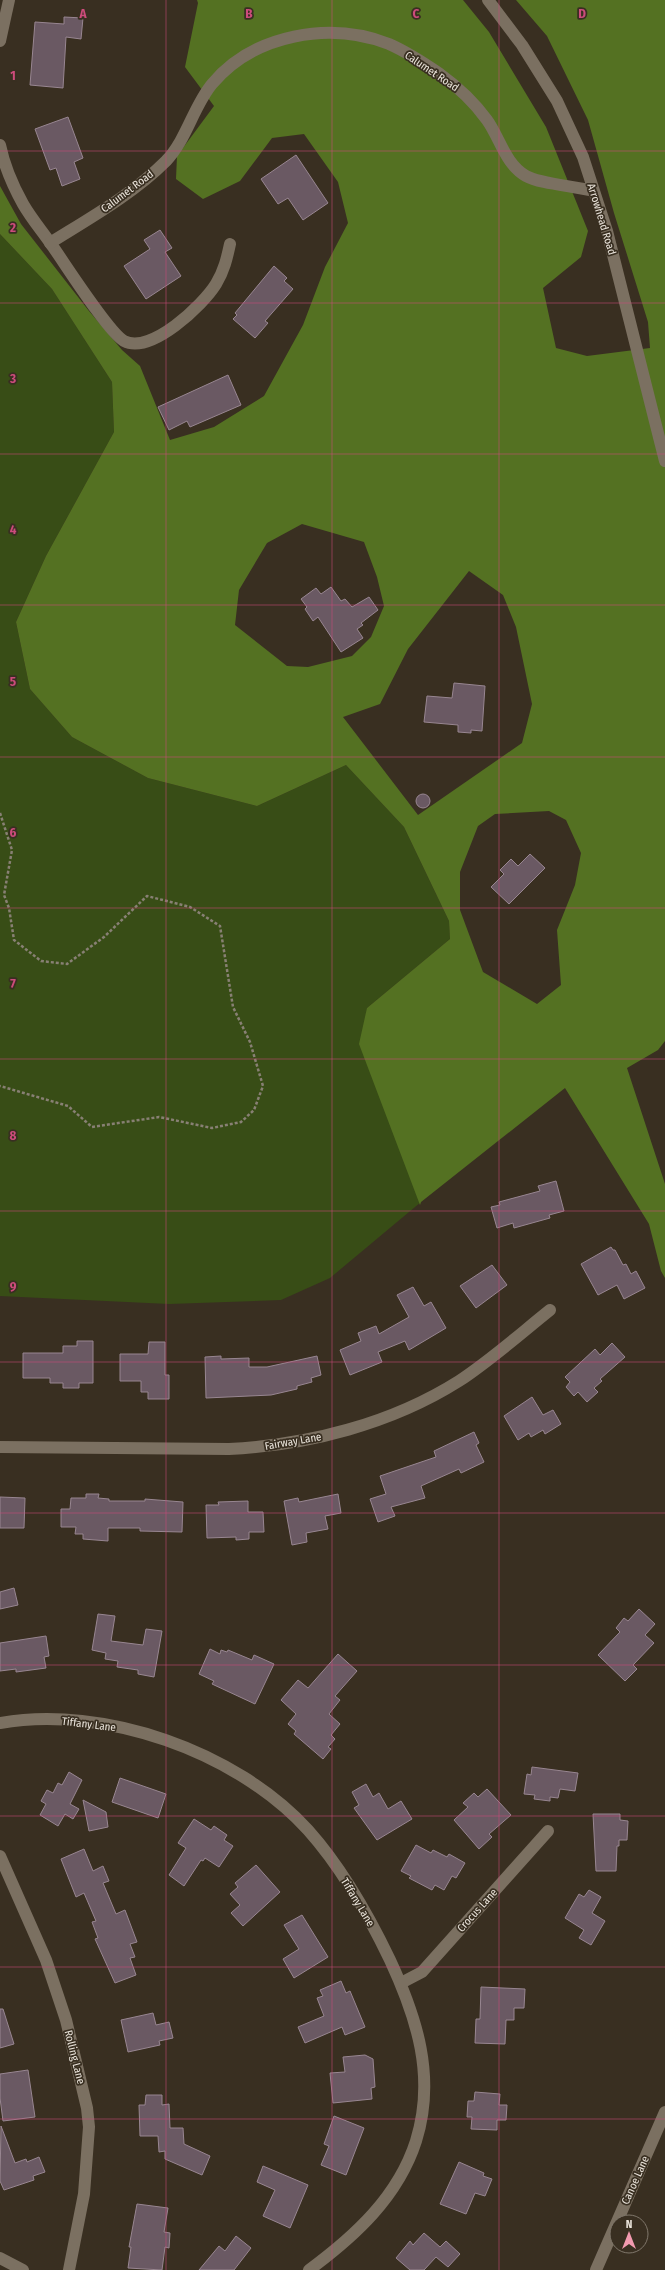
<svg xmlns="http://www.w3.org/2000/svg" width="665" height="2270" font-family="'Fira Sans Condensed',sans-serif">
  <rect width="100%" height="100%" fill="#392f21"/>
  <polygon fill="#384d16" points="0,234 52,289 112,382 114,432 46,556 16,622 30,689 72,737 148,778 257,806 346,765 404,827 449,921 450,939 367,1008 421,1202 330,1278 281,1300 169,1304 0,1296"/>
  <path fill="#547122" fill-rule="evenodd" d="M197 0H463L489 32 546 127 588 231 581 257 543 288 556 348 587 356 650 348 648 322 614 213 588 120 547 36 516 0H665V1041L658 1050 627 1068 665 1184V1278L661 1271 649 1224 565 1088 421 1202 420 1205 359 1044 367 1008 450 939 449 921 404 827 346 765 257 806 148 778 72 737 30 689 16 622 46 556 114 432 112 382 52 289 0 234V186L21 224 89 311 122 350 140 366 170 440 214 427 264 396 303 325 325 267 348 223 338 182 304 134 272 138 240 181 203 199 176 179 177 156 214 106 185 67 198 3ZM302 524 364 542 377 577 384 606 371 637 352 656 308 667 287 666 235 625 239 590 267 543ZM469 571 503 595 516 627 532 704 522 743 418 815 343 717 380 704 408 649ZM549 811 566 820 581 853 575 885 557 930 561 985 537 1004 483 972 460 910V872L478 826 495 814Z"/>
  <g fill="#6a5963" stroke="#988691">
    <polygon points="64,17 83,18 81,39 66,37 63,88 30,85 35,22 64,24"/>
    <polygon points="68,117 83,158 74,162 80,179 62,186 56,168 50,170 35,129"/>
    <polygon points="296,155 328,203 303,220 288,198 278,204 261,179"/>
    <polygon points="160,230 172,248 165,252 181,276 146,299 124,266 150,249 144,240"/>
    <polygon points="274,266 287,278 284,281 293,289 265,321 268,323 255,338 233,319 237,315 235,313"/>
    <polygon points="228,375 241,405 190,427 187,421 169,430 158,407"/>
    <polygon points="331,587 341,601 345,599 352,607 369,597 378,610 361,623 363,625 357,629 363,638 341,652 318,617 313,621 305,609 307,607 301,599 316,588 321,594"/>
    <polygon points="454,683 485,686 482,731 471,730 471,733 458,732 458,725 424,722 427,696 452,698"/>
    <circle cx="423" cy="801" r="7"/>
    <polygon points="530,854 545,868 509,904 491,887 504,874 500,870 511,859 518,866"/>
    <polygon points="556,1181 564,1211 549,1215 550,1218 514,1228 513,1223 497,1228 491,1207 500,1205 499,1202 540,1191 538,1186"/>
    <polygon points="611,1247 613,1250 615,1250 623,1265 626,1264 631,1274 636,1271 645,1288 624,1299 617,1285 598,1295 581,1264"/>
    <polygon points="492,1265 507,1285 476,1308 460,1286"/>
    <polygon points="413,1287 424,1306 431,1302 446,1328 409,1350 405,1341 378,1352 382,1362 350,1375 340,1350 361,1341 358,1333 376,1326 379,1334 409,1317 397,1295"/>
    <polygon points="77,1341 93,1341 93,1383 79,1383 79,1388 63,1388 63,1383 50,1383 50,1378 23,1378 23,1353 63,1353 63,1346 77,1346"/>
    <polygon points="149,1342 165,1342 165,1375 169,1375 169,1399 148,1399 148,1392 141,1392 141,1381 120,1381 120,1354 148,1354"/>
    <polygon points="612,1343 625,1357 600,1379 602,1381 594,1388 598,1392 587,1402 578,1392 574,1396 566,1387 570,1382 565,1377 595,1349 600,1355"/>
    <polygon points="221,1356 221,1359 249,1358 249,1367 267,1367 317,1356 321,1375 311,1378 312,1382 297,1386 297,1389 271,1395 206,1398 205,1357"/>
    <polygon points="532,1397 543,1415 553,1410 561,1424 545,1434 543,1430 531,1437 529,1433 518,1440 504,1416"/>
    <polygon points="474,1432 479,1443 476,1445 484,1462 461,1473 459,1469 421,1486 425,1498 391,1507 395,1516 378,1522 370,1499 386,1494 380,1476 436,1457 434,1451"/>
    <polygon points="86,1494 99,1494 98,1498 109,1499 109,1501 145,1501 145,1499 183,1502 182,1532 140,1531 140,1528 108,1528 108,1541 83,1539 83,1534 75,1534 76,1527 61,1527 61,1509 70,1509 71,1498 86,1498"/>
    <polygon points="338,1494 341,1513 325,1516 328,1529 306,1533 307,1542 292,1545 284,1501 298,1498 299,1502"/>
    <polygon points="0,1497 25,1498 24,1528 0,1528"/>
    <polygon points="248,1501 248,1512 263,1512 264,1532 249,1532 249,1539 236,1540 236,1537 207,1538 206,1505 219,1505 218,1502"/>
    <polygon points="14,1588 18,1605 0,1609 0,1592"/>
    <polygon points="639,1609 655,1624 645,1635 654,1643 633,1665 637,1669 625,1681 598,1655 620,1632 616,1628 624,1618 628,1621"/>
    <polygon points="98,1614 115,1616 111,1641 143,1645 146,1629 162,1631 154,1677 138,1674 138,1670 117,1667 118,1661 105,1659 106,1653 92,1650"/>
    <polygon points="46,1636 49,1656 44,1657 46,1668 16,1672 16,1669 0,1671 0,1643"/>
    <polygon points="210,1649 220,1654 221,1650 227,1652 228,1650 252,1660 254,1655 274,1664 255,1704 212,1684 214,1681 199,1674"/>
    <polygon points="338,1654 357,1671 335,1696 340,1700 329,1714 340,1724 331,1735 335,1739 328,1747 331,1749 323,1759 294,1734 296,1731 288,1724 296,1714 281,1700 298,1680 308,1688"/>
    <polygon points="532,1767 578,1773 575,1791 560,1789 558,1798 550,1797 550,1801 534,1799 535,1795 524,1794 527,1774 531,1775"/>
    <polygon points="69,1772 82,1780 70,1804 79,1809 73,1819 65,1814 58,1826 40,1815 46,1804 41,1801 47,1790 53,1793 58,1783 62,1785"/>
    <polygon points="120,1778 166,1794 158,1818 112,1802"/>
    <polygon points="366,1784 373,1797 379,1793 388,1809 401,1801 412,1819 377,1840 354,1808 359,1805 352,1792"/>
    <polygon points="487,1789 511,1815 489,1834 492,1837 479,1849 454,1820 468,1807 463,1803 474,1793 478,1797"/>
    <polygon points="83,1800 106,1812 108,1827 89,1831"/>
    <polygon points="593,1814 620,1814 620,1820 628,1821 627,1840 619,1840 619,1846 617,1846 616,1871 596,1871"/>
    <polygon points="194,1819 211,1830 214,1826 227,1835 224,1840 233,1846 219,1867 205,1858 203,1861 201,1860 184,1886 169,1875 186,1848 178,1843"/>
    <polygon points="416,1845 431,1853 433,1850 447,1857 449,1854 465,1863 456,1878 452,1876 444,1890 435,1885 432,1890 409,1878 411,1876 401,1871"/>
    <polygon points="84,1849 93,1871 103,1866 109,1881 103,1883 116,1914 125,1910 137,1942 130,1944 135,1957 130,1958 136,1975 115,1983 95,1939 98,1938 92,1922 96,1921 84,1893 76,1897 61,1859"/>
    <polygon points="256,1865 280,1892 243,1926 231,1913 240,1905 230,1894 238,1887 235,1883"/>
    <polygon points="589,1890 601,1897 592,1913 605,1921 591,1945 579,1938 584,1930 565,1918 579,1894 584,1897"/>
    <polygon points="302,1915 328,1957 294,1978 283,1959 299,1949 284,1925"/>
    <polygon points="341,1981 346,1993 350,1991 365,2027 345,2035 342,2027 305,2043 298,2027 324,2016 317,1998 323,1996 320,1990"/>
    <polygon points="481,1987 525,1989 524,2008 514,2008 514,2020 506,2020 505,2044 475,2043 476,2019 480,2019"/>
    <polygon points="0,2009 3,2009 14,2044 0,2048"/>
    <polygon points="153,2013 156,2025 169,2022 173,2038 159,2041 160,2045 128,2052 121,2020"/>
    <polygon points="365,2055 373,2059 375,2087 371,2088 372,2099 333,2103 330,2073 345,2072 343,2057"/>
    <polygon points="28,2070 35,2117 3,2121 0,2098 0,2074"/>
    <polygon points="475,2092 500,2094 499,2105 507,2105 506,2120 497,2120 497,2130 471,2129 472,2117 467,2117 468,2101 474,2101"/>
    <polygon points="146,2095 162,2095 162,2105 169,2104 170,2128 183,2128 184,2144 210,2156 202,2175 165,2159 165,2151 159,2152 158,2136 140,2136 139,2105 145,2105"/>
    <polygon points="334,2116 364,2128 346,2175 321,2165 329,2146 324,2144"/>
    <polygon points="1,2126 15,2163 26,2159 27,2162 39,2157 45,2172 33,2176 34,2180 4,2190 0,2181"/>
    <polygon points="459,2162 484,2173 483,2176 492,2179 485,2196 475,2193 466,2214 440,2204"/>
    <polygon points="263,2166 308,2185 290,2228 263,2216 275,2190 257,2182"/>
    <polygon points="137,2204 168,2208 164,2232 170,2233 169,2248 165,2247 162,2270 128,2268 131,2247 129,2247"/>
    <polygon points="424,2233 440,2247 446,2241 460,2254 448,2267 436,2257 424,2270 410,2270 396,2258 410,2241 413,2245"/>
    <polygon points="236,2236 251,2248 234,2270 199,2270 219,2246 225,2251"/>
  </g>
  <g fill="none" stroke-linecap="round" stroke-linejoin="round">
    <polyline stroke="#888074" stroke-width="2.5" stroke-dasharray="3 2" stroke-linecap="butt" points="0,813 12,850 4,895 9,908 14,940 41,961 67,964 104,937 147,896 190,907 220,926 233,1007 250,1042 263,1086 254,1110 241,1122 212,1128 159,1117 92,1127 68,1106 0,1086"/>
    <g stroke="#7b7061" stroke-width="12">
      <polyline points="488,0 522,45 557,101 583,157 607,231 665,461"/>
      <polyline points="0,41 9,0"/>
      <path d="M0 145C4 165 13 186 23 204 31 218 42 231 51 244 64 262 108 332 124 341 151 355 203 305 216 284 224 271 227 258 230 244"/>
      <path d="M50 243C90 218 133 194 166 161 187 139 193 107 212 84 254 34 330 21 389 44 407 52 424 63 440 74 458 87 474 102 487 120 500 138 505 164 526 176 540 184 575 186 593 191"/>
      <path d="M0 1447 229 1449C308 1445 391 1424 459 1381 491 1360 520 1334 550 1310"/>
      <path d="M0 1723C104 1705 236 1751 308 1830 342 1868 368 1914 390 1960 417 2018 436 2077 416 2141 398 2197 355 2236 309 2270"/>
      <polyline points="0,1856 46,1960 66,2020 87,2108 89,2127 84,2194 69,2270"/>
      <polyline points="401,1983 422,1972 548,1831"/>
      <polyline points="0,2258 23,2270"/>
      <polyline points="596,2270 665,2112"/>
    </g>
  </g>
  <path fill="none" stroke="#cc4b7b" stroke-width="1" stroke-opacity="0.55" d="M166 0V2270M332 0V2270M499 0V2270M0 151H665M0 303H665M0 454H665M0 605H665M0 757H665M0 908H665M0 1059H665M0 1211H665M0 1362H665M0 1513H665M0 1665H665M0 1816H665M0 1967H665M0 2119H665"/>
  <g text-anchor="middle" stroke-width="3.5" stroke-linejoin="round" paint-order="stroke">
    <g font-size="11" fill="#eae4db" stroke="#392f21">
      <text transform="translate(432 71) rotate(34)" y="4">Calumet Road</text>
      <text transform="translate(127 191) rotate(-37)" y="4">Calumet Road</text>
      <text transform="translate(602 219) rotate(73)" y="4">Arrowhead Road</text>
      <text transform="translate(293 1441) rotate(-10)" y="4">Fairway Lane</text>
      <text transform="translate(89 1724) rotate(7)" y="4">Tiffany Lane</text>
      <text transform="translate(358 1902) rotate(59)" y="4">Tiffany Lane</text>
      <text transform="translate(477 1910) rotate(-48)" y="4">Crocus Lane</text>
      <text transform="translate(75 2057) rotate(76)" y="4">Rolling Lane</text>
      <text transform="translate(635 2180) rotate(-66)" y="4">Canoe Lane</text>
    </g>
  </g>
  <g font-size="13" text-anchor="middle" font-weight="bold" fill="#cc4b7b" stroke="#392f21" stroke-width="3.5" stroke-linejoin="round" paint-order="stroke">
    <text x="83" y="18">A</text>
    <text x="249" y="18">B</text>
    <text x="416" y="18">C</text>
    <text x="582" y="18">D</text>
    <text x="13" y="80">1</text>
    <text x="13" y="232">2</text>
    <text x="13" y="383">3</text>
    <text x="13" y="534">4</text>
    <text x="13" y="686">5</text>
    <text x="13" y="837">6</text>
    <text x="13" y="988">7</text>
    <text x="13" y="1140">8</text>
    <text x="13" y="1291">9</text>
  </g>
  <g transform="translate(629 2234)"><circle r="19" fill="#392f21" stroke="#80776b"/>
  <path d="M0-3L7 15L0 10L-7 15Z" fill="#f29aaf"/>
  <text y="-6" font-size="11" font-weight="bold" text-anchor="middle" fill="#eae4db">N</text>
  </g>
</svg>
